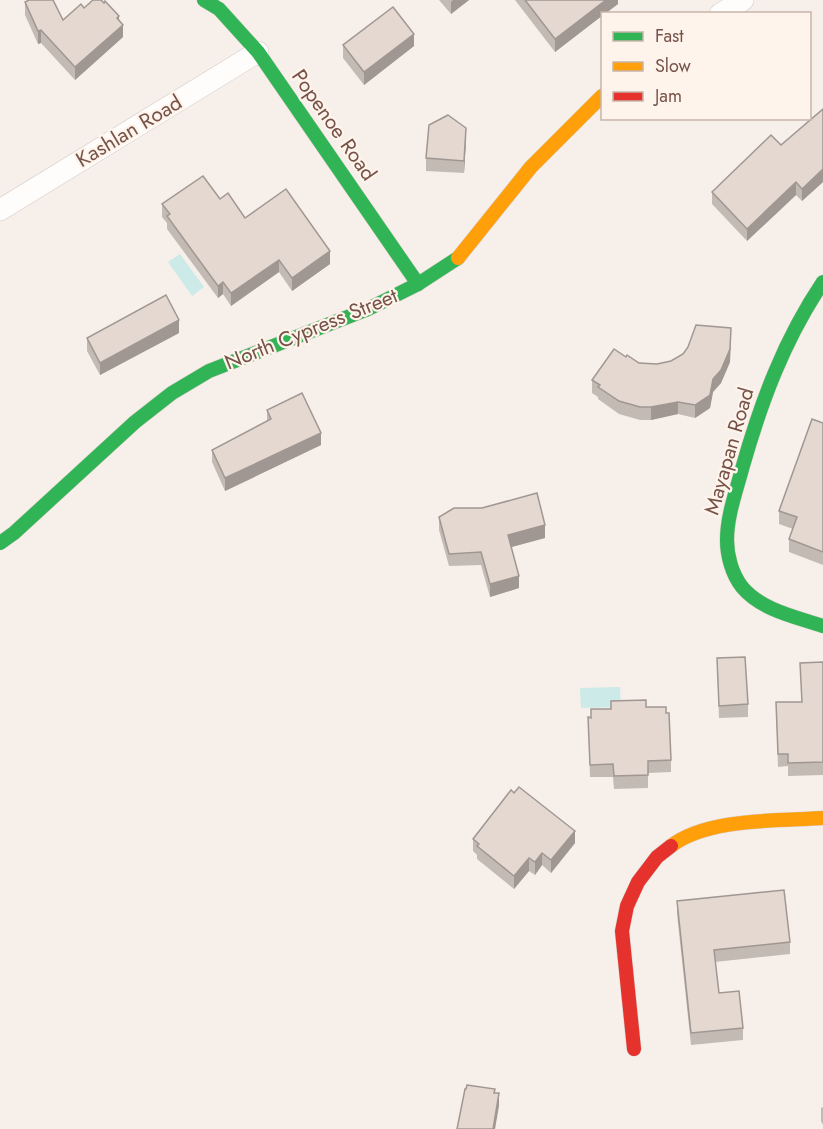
<svg xmlns="http://www.w3.org/2000/svg" width="823" height="1129" font-family="Jost,sans-serif">
  <rect width="100%" height="100%" fill="#f7f0ea"/>
  <g fill="#cbeae8">
    <polygon points="180,254 204,287 192,296 168,262"/>
    <polygon points="620,687 621,707 581,708 580,688"/>
  </g>
  <g fill="none" stroke-linecap="round" stroke-linejoin="round">
    <defs>
      <g id="street">
        <polyline points="720,14 743,0"/>
        <polyline points="0,210 258,52"/>
      </g>
      <g id="fast">
        <polyline points="204,0 219,9 258,52 418,284"/>
        <path d="M823 282C784 340 761 402 742 469 736 492 727 516 727 540 727 556 732 574 742 587 761 610 796 617 823 626"/>
        <polyline points="0,543 14,533 135,422 172,393 209,371 368,309 418,284 458,258"/>
      </g>
      <g id="slow">
        <polyline points="458,258 531,167 602,96"/>
        <path d="M671 846C707 818 778 821 823 818"/>
      </g>
      <polyline id="jam" points="634,1049 622,931 627,906 638,882 657,857 671,846"/>
    </defs>
    <use href="#street" stroke="#d6ccc7" stroke-width="22"/>
    <use href="#fast" stroke="#d8cdc8" stroke-width="15"/>
    <use href="#slow" stroke="#d8cdc8" stroke-width="15"/>
    <use href="#jam" stroke="#d8cdc8" stroke-width="15"/>
    <use href="#street" stroke="#fefdfc" stroke-width="21"/>
    <use href="#fast" stroke="#30b455" stroke-width="14"/>
    <use href="#slow" stroke="#ff9f0a" stroke-width="14"/>
    <use href="#jam" stroke="#e5322d" stroke-width="14"/>
  </g>
  <g fill="#c4bab4">
    <polygon points="439,0 469,0 451,14"/>
    <polygon points="515,0 618,0 618,4 603,14 603,15 555,52"/>
    <polygon points="25,2 63,20 84,8 119,21 123,37 75,80 41,43 38,44 25,15"/>
    <polygon points="343,45 414,46 364,85 343,58"/>
    <polygon points="823,109 823,182 802,201 796,195 747,241 712,204 712,192 781,145"/>
    <polygon points="466,140 464,173 426,171 426,158"/>
    <polygon points="220,199 245,218 330,264 292,291 279,272 231,306 223,294 218,298 167,229 167,223 162,217 162,204"/>
    <polygon points="179,333 100,375 87,351 87,338"/>
    <polygon points="731,341 730,362 721,383 713,392 710,408 695,418 678,414 651,420 640,420 619,414 598,399 598,397 592,393 592,380 626,357 639,363 657,364 671,361"/>
    <polygon points="267,410 321,445 225,491 212,462 212,450 267,421"/>
    <polygon points="823,423 823,565 789,552 789,539 793,529 779,524 779,511"/>
    <polygon points="439,517 545,538 511,547 519,588 490,597 481,565 449,566 439,530"/>
    <polygon points="717,658 748,704 748,717 719,718"/>
    <polygon points="823,662 823,775 788,776 788,766 778,767 776,702 802,702 800,663"/>
    <polygon points="646,707 671,760 671,772 648,773 648,788 614,789 613,777 590,777 588,717"/>
    <polygon points="473,839 575,843 551,873 542,865 535,875 529,871 514,889 477,859 477,855 473,851"/>
    <polygon points="677,901 790,942 790,954 715,962 719,993 743,1028 743,1040 691,1045 677,914"/>
    <polygon points="823,1107 823,1125 821,1121 821,1108"/>
  </g>
  <g fill="#a09792">
    <polygon points="453,0 469,0 451,14 451,2"/>
    <polygon points="606,0 618,0 618,4 605,14 603,14 603,15 555,52 555,39"/>
    <polygon points="119,16 119,28 123,25 123,37 75,80 75,67"/>
    <polygon points="41,30 41,43 38,44 38,31"/>
    <polygon points="414,34 414,46 364,85 364,72"/>
    <polygon points="466,128 466,140 464,173 464,161"/>
    <polygon points="823,169 823,182 802,201 802,189"/>
    <polygon points="796,182 796,195 747,241 747,229"/>
    <polygon points="330,251 330,264 292,291 292,278"/>
    <polygon points="279,260 279,272 231,306 231,293"/>
    <polygon points="223,282 223,294 218,298 218,286"/>
    <polygon points="179,320 179,333 100,375 100,363"/>
    <polygon points="731,328 730,362 721,383 713,392 710,408 695,418 695,405"/>
    <polygon points="678,402 678,414 651,420 651,407"/>
    <polygon points="321,433 321,445 225,491 225,478"/>
    <polygon points="545,525 545,538 508,548 508,535"/>
    <polygon points="519,576 519,588 490,597 490,584"/>
    <polygon points="575,831 575,843 551,873 551,860"/>
    <polygon points="542,853 542,865 535,875 535,862"/>
    <polygon points="529,858 529,871 514,889 514,876"/>
    <polygon points="499,1093 499,1106 495,1129 493,1129"/>
  </g>
  <g fill="#e4d8d1" stroke="#a09792" stroke-width="1.5">
    <polygon points="29,0 53,0 63,20 81,4 84,8 93,0 101,0 104,3 105,1 119,16 117,18 123,25 75,67 41,30 38,31 25,2"/>
    <polygon points="525,0 606,0 555,39"/>
    <polygon points="393,7 414,34 364,72 343,45"/>
    <polygon points="823,109 823,169 802,189 796,182 747,229 712,192 771,135 781,145"/>
    <polygon points="448,115 466,128 464,161 426,158 429,125"/>
    <polygon points="203,176 220,199 228,193 245,218 286,189 330,251 292,278 279,260 231,293 223,282 218,286 167,216 170,214 162,204"/>
    <polygon points="166,295 179,320 100,363 87,338"/>
    <polygon points="696,325 731,328 730,349 721,370 713,379 710,395 695,405 678,402 651,407 640,407 619,401 598,387 600,385 592,380 614,349 626,357 627,355 639,363 657,364 671,361 683,354 688,347"/>
    <polygon points="302,393 321,433 225,478 212,450 271,419 267,410"/>
    <polygon points="812,419 823,423 823,552 789,539 797,517 779,511"/>
    <polygon points="537,493 545,525 508,535 519,576 490,584 481,552 449,554 439,517 454,508 482,508"/>
    <polygon points="745,657 748,704 719,706 717,658"/>
    <polygon points="823,662 823,762 788,763 788,754 778,754 776,702 802,702 800,663"/>
    <polygon points="646,700 646,707 666,707 666,713 669,713 671,760 648,761 648,775 614,776 613,764 590,765 588,717 591,718 591,709 611,709 611,701"/>
    <polygon points="519,787 575,831 551,860 542,853 535,862 529,858 514,876 477,846 479,844 473,839 511,790 514,793"/>
    <polygon points="784,890 790,942 714,950 719,993 739,991 743,1028 691,1033 677,901"/>
    <polygon points="467,1085 495,1089 494,1093 499,1093 493,1129 457,1129 465,1089 466,1089"/>
  </g>
  <g text-anchor="middle" stroke-width="4.5" stroke-linejoin="round" paint-order="stroke">
    <g font-size="21" fill="#765349" stroke="#fff4eb">
      <text transform="translate(334 125) rotate(55)" y="7">Popenoe Road</text>
      <text transform="translate(129 131) rotate(-31)" y="7">Kashlan Road</text>
      <text transform="translate(311 329) rotate(-22)" y="7">North Cypress Street</text>
      <text transform="translate(729 451) rotate(-74)" y="7">Mayapan Road</text>
    </g>
  </g>
  <rect x="601" y="12" width="210" height="108" fill="#fff4eb" stroke="#c8b4aa" stroke-width="1.5"/>
  <rect x="613" y="32" width="30" height="9" fill="#30b455" stroke="#c8b4aa" stroke-width="1.5"/>
  <text x="655" y="42" font-size="18" fill="#765349">Fast</text>
  <rect x="613" y="62" width="30" height="9" fill="#ff9f0a" stroke="#c8b4aa" stroke-width="1.5"/>
  <text x="655" y="72" font-size="18" fill="#765349">Slow</text>
  <rect x="613" y="92" width="30" height="9" fill="#e5322d" stroke="#c8b4aa" stroke-width="1.5"/>
  <text x="655" y="102" font-size="18" fill="#765349">Jam</text>
</svg>
